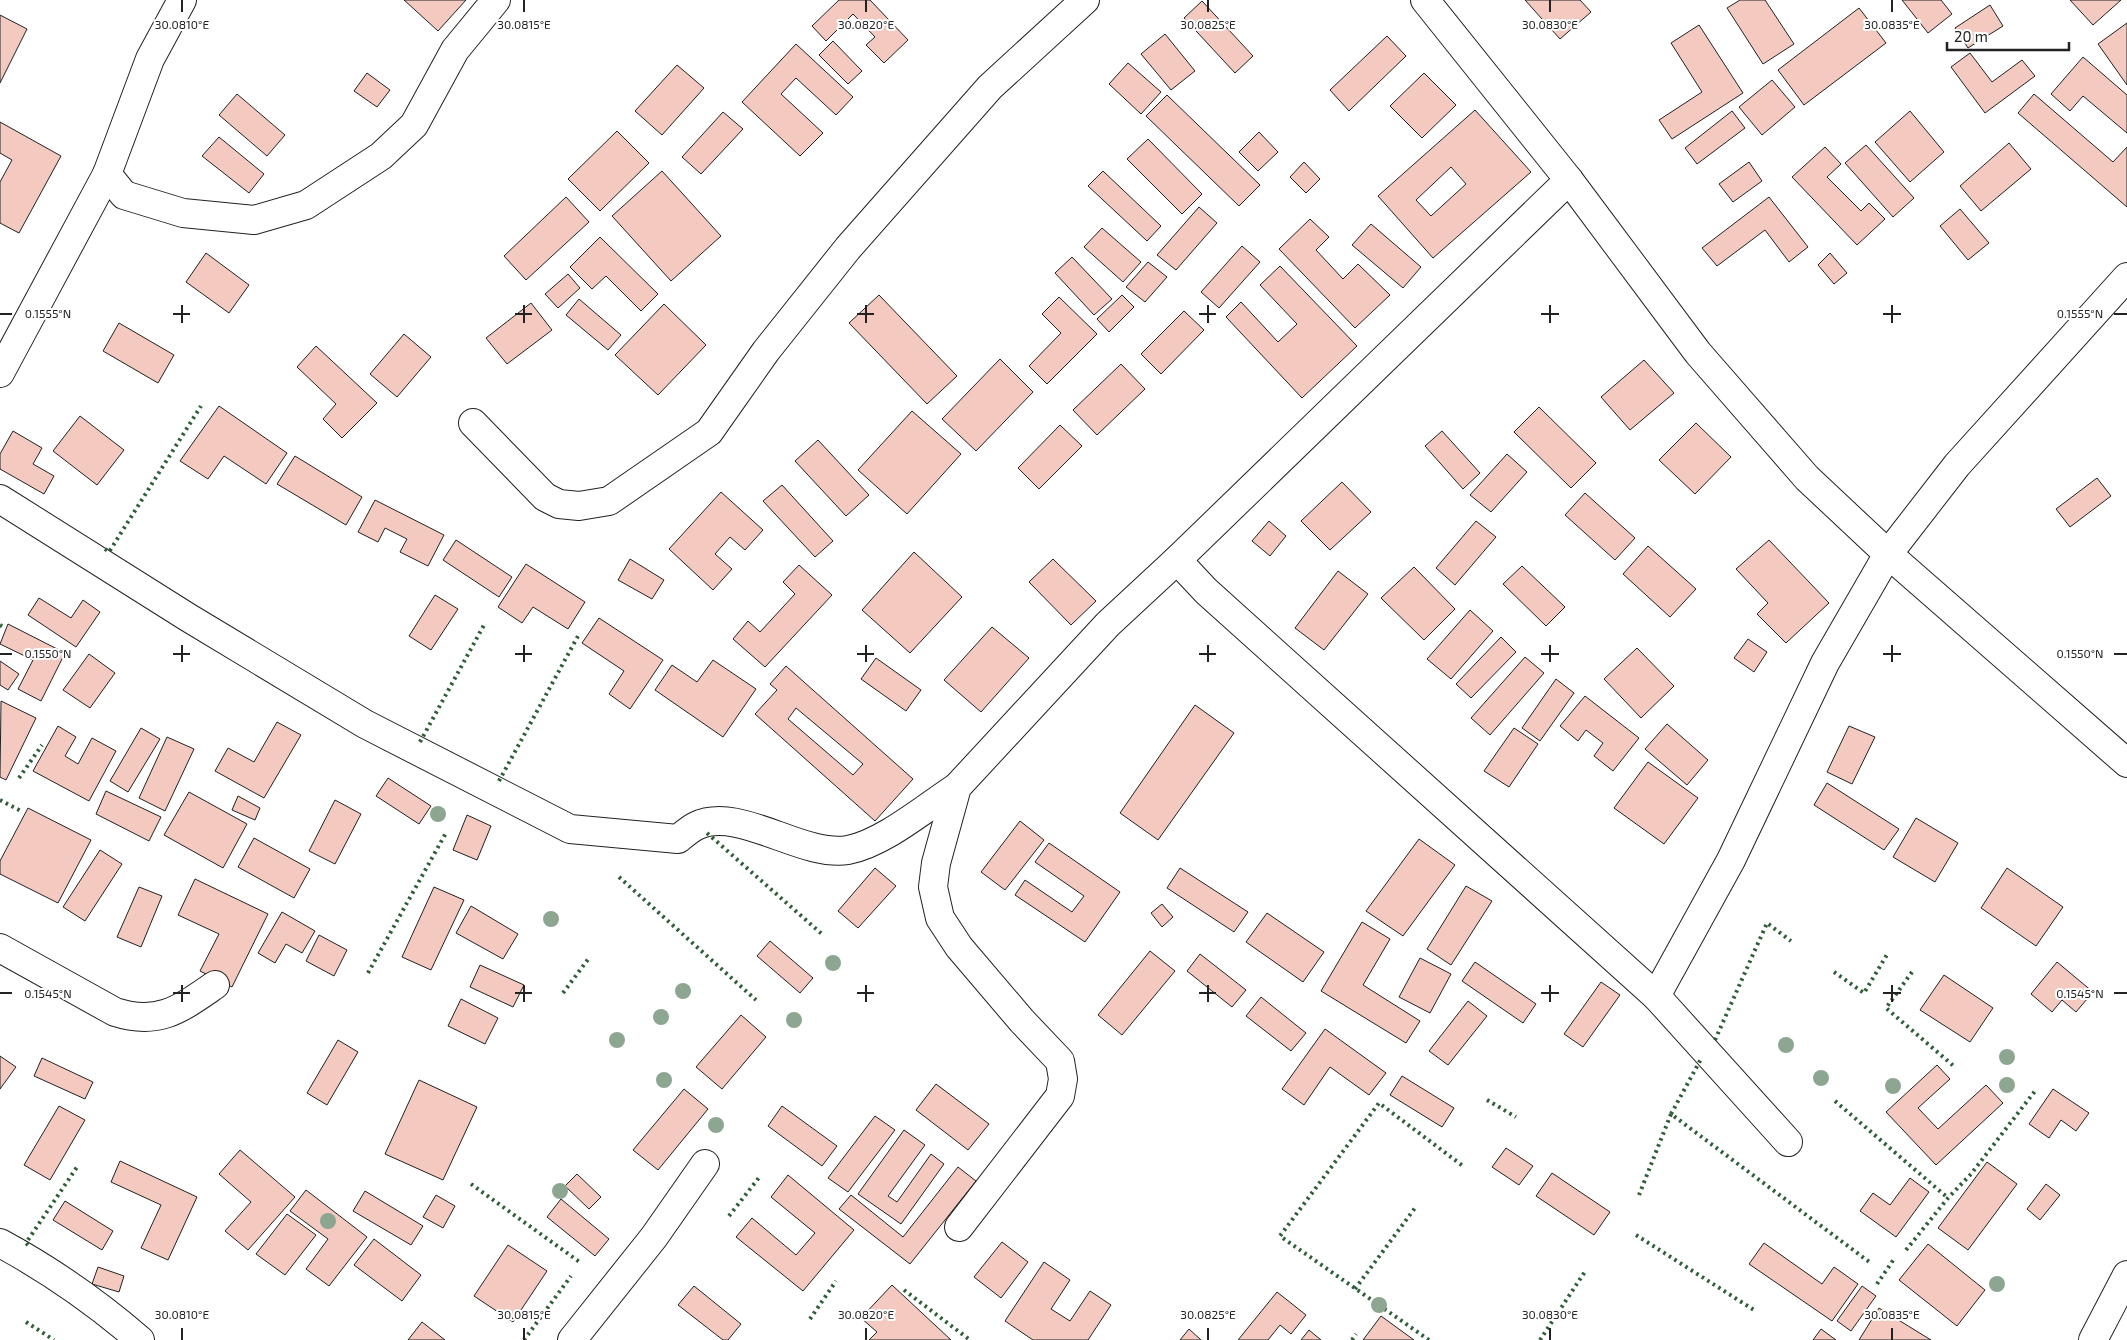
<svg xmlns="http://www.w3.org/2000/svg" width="2127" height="1340" font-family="'Exo 2',sans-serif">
  <rect width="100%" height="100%" fill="#fff"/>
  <g fill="#f3c9c0" stroke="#222" fill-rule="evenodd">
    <polygon points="404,0 466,0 438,31"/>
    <polygon points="839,0 870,0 908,40 884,63 866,45 875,37 853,14 826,41 812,26"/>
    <polygon points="1525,0 1580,0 1591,12 1560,39"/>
    <polygon points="1740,0 1765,0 1794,44 1763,64 1727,8"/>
    <polygon points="1902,0 1941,0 1952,14 1928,33"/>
    <polygon points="2070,0 2121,0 2093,25"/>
    <polygon points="1202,1 1253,56 1235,73 1184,18"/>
    <polygon points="1990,5 2003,26 1968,48 1955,28"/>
    <polygon points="1859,8 1886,43 1804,105 1778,70"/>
    <polygon points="0,15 27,29 0,83"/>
    <polygon points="2127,23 2127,85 2098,44"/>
    <polygon points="1699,25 1743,93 1672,139 1659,120 1702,92 1671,43"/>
    <polygon points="1165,34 1195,71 1171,90 1141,54"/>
    <polygon points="1387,36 1406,56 1349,111 1330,90"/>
    <polygon points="833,41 862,71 848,84 819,55"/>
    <polygon points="796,44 853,97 836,115 796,78 781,94 823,133 800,156 742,102"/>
    <polygon points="1970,53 1992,82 2022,60 2035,76 1985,113 1951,67"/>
    <polygon points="2083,57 2127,95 2127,133 2083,96 2070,111 2051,94"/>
    <polygon points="1128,63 1161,92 1141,114 1109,84"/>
    <polygon points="677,65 704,88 662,135 635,111"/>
    <polygon points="367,73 390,90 377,107 354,91"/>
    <polygon points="1424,73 1456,105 1422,138 1390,106"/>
    <polygon points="1772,80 1795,107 1762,135 1739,107"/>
    <polygon points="237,94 285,135 267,156 219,115"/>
    <polygon points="2034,94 2113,162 2127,147 2127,207 2018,113"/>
    <polygon points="1167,95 1260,185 1239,206 1146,116"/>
    <path d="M1475 110 1531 172 1433 258 1378 196ZM1451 167 1466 184 1431 216 1416 200Z"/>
    <polygon points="1732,111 1745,128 1697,164 1685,148"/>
    <polygon points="1910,111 1944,152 1910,182 1875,142"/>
    <polygon points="723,112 743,129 701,174 682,157"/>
    <polygon points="0,122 61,156 19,233 0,223 0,182 12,160 0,153"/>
    <polygon points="617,131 649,163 600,211 568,179"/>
    <polygon points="1259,132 1278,152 1258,171 1239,152"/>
    <polygon points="219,137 264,174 249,193 202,156"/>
    <polygon points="1148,139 1202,194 1182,214 1127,159"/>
    <polygon points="2009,143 2031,169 1981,211 1960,186"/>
    <polygon points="1866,145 1914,198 1893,217 1845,163"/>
    <polygon points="1825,147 1841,164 1827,177 1861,211 1869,203 1885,219 1857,245 1792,177"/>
    <polygon points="1304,162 1320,179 1306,193 1290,177"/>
    <polygon points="1749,162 1762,181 1733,202 1719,184"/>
    <polygon points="662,171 721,236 671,281 612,216"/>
    <polygon points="1103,171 1161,226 1147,241 1088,186"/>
    <polygon points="566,197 589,222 526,280 504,256"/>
    <polygon points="1769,197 1808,247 1789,262 1765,230 1717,266 1702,248"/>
    <polygon points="1199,207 1217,223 1176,270 1157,255"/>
    <polygon points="1960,209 1989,243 1968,260 1940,226"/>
    <polygon points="1310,219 1329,237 1316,250 1343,279 1358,264 1390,295 1355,328 1279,249"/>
    <polygon points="1371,224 1421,267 1403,288 1352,245"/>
    <polygon points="1102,228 1141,262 1123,282 1084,247"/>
    <polygon points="600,237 658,294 641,311 606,276 592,289 570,267"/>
    <polygon points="1242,246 1260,262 1219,308 1201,292"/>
    <polygon points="206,253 249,285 229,313 186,282"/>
    <polygon points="1830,253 1847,273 1834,284 1818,265"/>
    <polygon points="1072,257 1112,299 1094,315 1055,273"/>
    <polygon points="1148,262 1167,277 1145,302 1126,287"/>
    <polygon points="1280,266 1357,346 1302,398 1226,317 1241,302 1278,342 1297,324 1260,285"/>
    <polygon points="568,274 580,288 558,308 545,294"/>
    <polygon points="879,295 957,376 927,404 849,323"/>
    <polygon points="1122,295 1134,307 1109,332 1097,319"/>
    <polygon points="1059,297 1097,334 1047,384 1029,366 1061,333 1042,314"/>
    <polygon points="579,299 621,335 608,350 566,315"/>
    <polygon points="531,303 552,330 507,364 486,338"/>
    <polygon points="664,304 706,345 658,395 615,355"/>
    <polygon points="1184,311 1204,330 1161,374 1141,354"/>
    <polygon points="119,323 174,355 158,383 103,351"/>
    <polygon points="404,334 431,357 397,397 370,374"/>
    <polygon points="316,346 377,403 342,438 323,419 336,404 297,367"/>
    <polygon points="1000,359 1033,392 976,451 942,419"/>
    <polygon points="1644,360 1674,393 1630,430 1601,397"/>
    <polygon points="1121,364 1145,389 1097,435 1073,410"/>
    <polygon points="219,406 287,453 266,484 224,456 208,479 180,461"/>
    <polygon points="1539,407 1596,463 1571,488 1514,432"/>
    <polygon points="912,411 961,454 907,514 858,470"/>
    <polygon points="80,416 124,450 97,485 53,451"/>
    <polygon points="1696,423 1731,457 1695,494 1659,460"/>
    <polygon points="1060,425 1082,446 1039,489 1018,468"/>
    <polygon points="13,431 42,448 33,464 54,476 44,494 0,469 0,454"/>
    <polygon points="1442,431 1480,473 1463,489 1425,446"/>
    <polygon points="818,440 869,495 846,516 795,461"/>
    <polygon points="1507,454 1527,472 1491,512 1470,495"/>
    <polygon points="295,456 362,497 346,525 277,484"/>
    <polygon points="2097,478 2111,496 2070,527 2056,509"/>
    <polygon points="1342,482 1371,512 1330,550 1301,521"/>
    <polygon points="782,485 833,541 815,557 763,501"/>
    <polygon points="721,492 763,530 745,550 730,537 715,554 732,569 713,590 669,549"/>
    <polygon points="1585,493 1635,538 1615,560 1565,515"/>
    <polygon points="375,500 444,535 428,566 400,552 407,539 385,528 378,542 358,532"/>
    <polygon points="1269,521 1286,536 1270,556 1252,541"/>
    <polygon points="1476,521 1496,537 1455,585 1436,568"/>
    <polygon points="456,540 512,577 499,597 443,560"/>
    <polygon points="1769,540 1829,603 1786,643 1757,614 1768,603 1736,569"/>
    <polygon points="1648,546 1696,589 1670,617 1623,574"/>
    <polygon points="914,552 962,597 910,653 862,610"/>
    <polygon points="630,559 664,580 652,599 618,580"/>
    <polygon points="1053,559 1096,601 1071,625 1029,582"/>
    <polygon points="526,564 585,602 568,629 533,607 522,623 498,607"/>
    <polygon points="799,565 832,595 765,667 733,639 748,621 760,632 795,594 783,582"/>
    <polygon points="1522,566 1565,607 1546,626 1503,584"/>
    <polygon points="1414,567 1455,609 1424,640 1381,598"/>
    <polygon points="1338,571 1368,594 1324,650 1295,628"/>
    <polygon points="435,595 458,609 431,650 409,636"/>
    <polygon points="39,598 71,618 83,600 100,612 76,647 28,615"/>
    <polygon points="1470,610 1493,631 1451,679 1427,659"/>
    <polygon points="599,618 663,660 630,709 609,694 624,671 582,643"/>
    <polygon points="8,624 65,653 41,701 18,689 33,660 0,644"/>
    <polygon points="992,627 1029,658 981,712 944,680"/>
    <polygon points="1501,637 1516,652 1471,698 1456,684"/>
    <polygon points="1748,639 1767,652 1754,672 1734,658"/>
    <polygon points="1637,648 1674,686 1641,718 1604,679"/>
    <polygon points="89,654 115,673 90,708 63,690"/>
    <polygon points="1525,657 1544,673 1490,735 1471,718"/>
    <polygon points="876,658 921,690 906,711 861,679"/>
    <polygon points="713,660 756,689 723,737 655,690 672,665 697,682"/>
    <polygon points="0,661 19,674 8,690 0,685"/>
    <path d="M786 666 913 779 875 821 755 714 777 690 770 684ZM796 708 863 764 853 775 788 719Z"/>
    <polygon points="1556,679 1574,693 1540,741 1522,728"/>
    <polygon points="1585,696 1639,738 1613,771 1594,756 1603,743 1586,730 1578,741 1560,726"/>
    <polygon points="1,701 36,718 6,780 0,777"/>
    <polygon points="1195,705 1234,733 1158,840 1120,813"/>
    <polygon points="277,722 301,735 264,798 215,771 228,748 254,762"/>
    <polygon points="1667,724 1708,760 1687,785 1645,749"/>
    <polygon points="58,726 76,737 65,756 78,764 92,738 116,751 89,801 33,771"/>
    <polygon points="1849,726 1875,737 1852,784 1827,772"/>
    <polygon points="141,728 160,739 128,792 110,781"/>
    <polygon points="1514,728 1538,744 1509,787 1484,771"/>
    <polygon points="167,737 194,749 165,811 139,798"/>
    <polygon points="1648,762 1698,798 1664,844 1614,808"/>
    <polygon points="388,778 431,806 419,824 376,796"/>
    <polygon points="1827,783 1899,829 1884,850 1814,805"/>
    <polygon points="106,791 161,817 149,841 96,814"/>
    <polygon points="189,792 247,824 223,868 164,835"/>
    <polygon points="238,796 260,808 255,820 232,810"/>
    <polygon points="335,800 361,814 335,864 309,851"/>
    <polygon points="28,808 91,840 58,903 0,874 0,861"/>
    <polygon points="467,815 491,826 477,860 453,850"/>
    <polygon points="1916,818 1958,843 1935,882 1893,857"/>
    <polygon points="1020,821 1044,840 1005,890 981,872"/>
    <polygon points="254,838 310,869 294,898 238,867"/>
    <polygon points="1419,839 1455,865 1403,936 1366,911"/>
    <polygon points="1049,843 1120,892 1085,942 1015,895 1025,880 1072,912 1084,896 1035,862"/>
    <polygon points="100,850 122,864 85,921 63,907"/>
    <polygon points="875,868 896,886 858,928 838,911"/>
    <polygon points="1180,868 1248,912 1234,932 1167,888"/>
    <polygon points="2007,868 2063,907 2036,946 1981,908"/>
    <polygon points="195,879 268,914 232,987 200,971 219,934 178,915"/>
    <polygon points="1466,886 1492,901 1451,965 1427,949"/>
    <polygon points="139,887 162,896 141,947 117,937"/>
    <polygon points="434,887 464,900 431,970 402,957"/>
    <polygon points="1162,904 1173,917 1162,927 1151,913"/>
    <polygon points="471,906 518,934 503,959 456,933"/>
    <polygon points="282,912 315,931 302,953 286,944 275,963 258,953"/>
    <polygon points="1267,913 1324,952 1303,982 1246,942"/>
    <polygon points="1362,922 1390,939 1363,985 1420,1021 1406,1043 1321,991"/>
    <polygon points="319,935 347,950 334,976 306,961"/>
    <polygon points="770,941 813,978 800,993 757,956"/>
    <polygon points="1150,951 1175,971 1122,1035 1098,1015"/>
    <polygon points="1200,954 1246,990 1232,1007 1187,971"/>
    <polygon points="1420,958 1451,974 1430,1013 1399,997"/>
    <polygon points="1475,962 1536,1004 1523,1023 1462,981"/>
    <polygon points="2057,962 2093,992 2076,1012 2062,1000 2052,1012 2031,994"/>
    <polygon points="480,965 524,985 513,1007 470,987"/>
    <polygon points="1944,975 1993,1008 1970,1042 1920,1010"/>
    <polygon points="1601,982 1620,995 1583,1047 1564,1034"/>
    <polygon points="1261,997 1306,1033 1291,1051 1246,1016"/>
    <polygon points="461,999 498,1018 485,1044 448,1026"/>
    <polygon points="1468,1001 1487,1016 1448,1065 1429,1051"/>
    <polygon points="741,1015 766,1037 722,1089 696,1067"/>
    <polygon points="1325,1029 1386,1073 1369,1095 1330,1067 1304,1105 1282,1089"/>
    <polygon points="338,1040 358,1052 327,1105 307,1093"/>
    <polygon points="0,1056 16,1067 0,1089"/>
    <polygon points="42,1058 93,1082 85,1099 34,1076"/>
    <polygon points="1937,1065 1950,1079 1918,1108 1938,1129 1986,1085 2003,1103 1936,1165 1886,1112"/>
    <polygon points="1402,1076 1454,1108 1442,1127 1390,1095"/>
    <polygon points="419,1080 477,1107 443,1180 385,1154"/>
    <polygon points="936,1084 989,1124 968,1150 916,1110"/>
    <polygon points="684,1089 708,1109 658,1170 633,1150"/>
    <polygon points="2053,1089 2089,1113 2076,1131 2061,1120 2049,1138 2029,1124"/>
    <polygon points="59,1106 85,1120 50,1180 24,1165"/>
    <polygon points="782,1106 837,1146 822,1166 768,1126"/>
    <polygon points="875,1116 895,1130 848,1192 828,1178"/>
    <polygon points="904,1130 925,1145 888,1196 897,1202 931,1154 944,1164 901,1224 858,1194"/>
    <polygon points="1506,1148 1533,1166 1519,1185 1492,1167"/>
    <polygon points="240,1150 295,1197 248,1250 225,1231 251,1202 219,1174"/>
    <polygon points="120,1161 197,1197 168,1260 141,1248 161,1205 111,1182"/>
    <polygon points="1987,1162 2017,1184 1968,1250 1938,1228"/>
    <polygon points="958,1167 976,1181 910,1264 839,1209 851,1195 903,1237"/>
    <polygon points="1552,1173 1610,1212 1594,1235 1536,1196"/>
    <polygon points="577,1174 601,1197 589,1209 565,1186"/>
    <polygon points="788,1175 854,1230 803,1291 736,1237 752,1218 796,1255 815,1233 771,1197"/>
    <polygon points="1910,1178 1929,1192 1896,1237 1860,1211 1873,1193 1890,1205"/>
    <polygon points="2046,1184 2060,1195 2040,1220 2027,1209"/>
    <polygon points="306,1190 367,1237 329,1286 306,1269 328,1239 290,1211"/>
    <polygon points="365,1191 423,1226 411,1245 353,1211"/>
    <polygon points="436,1195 455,1206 443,1228 423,1217"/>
    <polygon points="561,1199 609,1239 595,1256 547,1217"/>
    <polygon points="65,1201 113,1231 102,1250 53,1220"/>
    <polygon points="287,1214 316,1235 285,1275 256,1254"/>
    <polygon points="374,1239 421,1275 402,1301 354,1265"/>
    <polygon points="1002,1242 1028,1262 1001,1298 974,1277"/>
    <polygon points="1764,1243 1822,1284 1834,1267 1858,1284 1832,1321 1749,1264"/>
    <polygon points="1928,1244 1985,1290 1957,1326 1899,1280"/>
    <polygon points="508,1245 547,1271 513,1322 474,1296"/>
    <polygon points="1044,1262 1070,1280 1051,1309 1070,1321 1090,1291 1111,1305 1088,1340 1033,1340 1005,1321"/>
    <polygon points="98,1267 124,1276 119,1292 92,1284"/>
    <polygon points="892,1285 951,1340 869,1340 877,1332 861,1318"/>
    <polygon points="694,1286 741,1324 728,1340 723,1340 678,1305"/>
    <polygon points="1862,1286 1876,1296 1851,1331 1837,1321"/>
    <polygon points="1277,1292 1306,1315 1291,1334 1280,1325 1268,1340 1238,1340"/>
    <polygon points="1879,1308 1931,1340 1859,1340"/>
    <polygon points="1381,1316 1414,1340 1363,1340"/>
    <polygon points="422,1322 445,1340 408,1340"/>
    <polygon points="1189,1329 1201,1340 1180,1340"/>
    <polygon points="1821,1329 1836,1340 1813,1340"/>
    <polygon points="1309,1330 1321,1340 1301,1340"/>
  </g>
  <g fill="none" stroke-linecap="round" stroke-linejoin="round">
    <defs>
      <g id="minor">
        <polyline points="1425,0 1569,180 1698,353 1807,478 1888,554 2127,763"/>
        <polyline points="107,174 124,195 183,213 254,220 306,205 381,156 414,125 455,50 496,0"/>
        <polyline points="0,373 107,174 150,59 182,0"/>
        <polyline points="473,423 545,497 559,504 579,506 609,501 709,432 766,351 848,248 990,87 1085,0"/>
        <path d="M0 499 189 618 365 724 570 829 678 839C683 835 690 829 696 826 739 805 802 858 848 850 884 843 926 807 957 787"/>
        <polyline points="1177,560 1206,591 1656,996 1788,1142"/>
        <path d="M0 948 115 1012C159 1026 180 1009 215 985"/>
        <polyline points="1656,996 1731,860 1825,663 1888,554 1957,465 2127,277"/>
        <polyline points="959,1227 1060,1096 1063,1079 1060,1061 1022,1021 959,947 940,918 933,887 936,863 957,787 1108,624 1177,560 1569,180"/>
        <path d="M0 1243C50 1270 97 1303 140 1340"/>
        <polyline points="572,1340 654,1237 705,1164"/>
        <polyline points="2093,1340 2127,1275"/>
      </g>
    </defs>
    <use href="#minor" stroke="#222" stroke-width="30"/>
    <use href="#minor" stroke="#fff" stroke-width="28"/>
    <g stroke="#2f5e38" stroke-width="4" stroke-dasharray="2.5 4" stroke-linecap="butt">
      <polyline points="105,549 109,552 201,406"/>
      <polyline points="0,625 3,627"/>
      <polyline points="420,742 484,625"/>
      <polyline points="19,778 42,745"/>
      <polyline points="499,781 578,636"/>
      <polyline points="0,800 23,812"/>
      <polyline points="707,833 823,935"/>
      <polyline points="619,877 756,1000"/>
      <polyline points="1834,972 1864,993 1888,953"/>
      <polyline points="1912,972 1886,1008 1956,1068"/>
      <polyline points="368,973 447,831"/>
      <polyline points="563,993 589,958"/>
      <polyline points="1715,1040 1767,923 1791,941"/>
      <polyline points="1487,1100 1516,1117"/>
      <polyline points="1835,1101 1948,1198"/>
      <polyline points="1671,1114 1701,1059"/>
      <polyline points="471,1184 581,1263"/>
      <polyline points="1639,1195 1671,1114 1872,1264"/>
      <polyline points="729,1216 761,1175"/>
      <polyline points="1636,1235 1754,1310"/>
      <polyline points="28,1245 26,1243 77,1167"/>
      <polyline points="1906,1250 1948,1198 1971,1174 2035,1091"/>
      <polyline points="1877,1284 1894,1259"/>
      <polyline points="1355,1289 1415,1208"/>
      <polyline points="904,1290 970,1340"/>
      <polyline points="810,1319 836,1281"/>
      <polyline points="26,1322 54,1340"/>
      <polyline points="524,1340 571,1276"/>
      <polyline points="1352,1340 1356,1334"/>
      <polyline points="1429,1340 1280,1236 1379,1103 1463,1166"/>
      <polyline points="1540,1340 1586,1270"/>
    </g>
  </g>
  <g fill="#8da692">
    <circle cx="438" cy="814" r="8"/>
    <circle cx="551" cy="919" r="8"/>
    <circle cx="833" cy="963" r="8"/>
    <circle cx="683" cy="991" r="8"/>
    <circle cx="661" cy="1017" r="8"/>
    <circle cx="794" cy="1020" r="8"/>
    <circle cx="617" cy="1040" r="8"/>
    <circle cx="1786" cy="1045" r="8"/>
    <circle cx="2007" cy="1057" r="8"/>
    <circle cx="1821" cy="1078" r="8"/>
    <circle cx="664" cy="1080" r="8"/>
    <circle cx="2007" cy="1085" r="8"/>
    <circle cx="1893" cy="1086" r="8"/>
    <circle cx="716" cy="1125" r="8"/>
    <circle cx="560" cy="1191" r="8"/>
    <circle cx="328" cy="1221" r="8"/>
    <circle cx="1997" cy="1284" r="8"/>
    <circle cx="1379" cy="1305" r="8"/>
  </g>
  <path fill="none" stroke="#222" stroke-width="2" d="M182 0V12M524 0V12M866 0V12M1208 0V12M1550 0V12M1892 0V12M182 305V323M524 305V323M866 305V323M1208 305V323M1550 305V323M1892 305V323M0 314H12M173 314H190M515 314H532M857 314H874M1199 314H1216M1541 314H1559M1883 314H1901M2114 314H2127M182 645V662M524 645V662M866 645V662M1208 645V662M1550 645V662M1892 645V662M0 654H12M173 654H190M515 654H532M857 654H874M1199 654H1216M1541 654H1559M1883 654H1901M2114 654H2127M182 985V1002M524 985V1002M866 985V1002M1208 985V1002M1550 985V1002M1892 985V1002M0 993H12M173 993H190M515 993H532M857 993H874M1199 993H1216M1541 993H1559M1883 993H1901M2114 993H2127M182 1328V1340M524 1328V1340M866 1328V1340M1208 1328V1340M1550 1328V1340M1892 1328V1340"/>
  <g font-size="12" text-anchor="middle" fill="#222" stroke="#fff" stroke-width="4" stroke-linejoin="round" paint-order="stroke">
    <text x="182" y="29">30.0810°E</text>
    <text x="524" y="29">30.0815°E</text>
    <text x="866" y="29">30.0820°E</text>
    <text x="1208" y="29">30.0825°E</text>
    <text x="1550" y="29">30.0830°E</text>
    <text x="1892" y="29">30.0835°E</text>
    <text x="48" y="318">0.1555°N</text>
    <text x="2080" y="318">0.1555°N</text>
    <text x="48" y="658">0.1550°N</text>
    <text x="2080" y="658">0.1550°N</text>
    <text x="48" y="998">0.1545°N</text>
    <text x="2080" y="998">0.1545°N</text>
    <text x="182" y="1319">30.0810°E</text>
    <text x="524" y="1319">30.0815°E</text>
    <text x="866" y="1319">30.0820°E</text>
    <text x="1208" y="1319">30.0825°E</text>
    <text x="1550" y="1319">30.0830°E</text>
    <text x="1892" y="1319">30.0835°E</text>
  </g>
  <path d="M1947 42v8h122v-8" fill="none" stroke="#222222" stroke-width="2.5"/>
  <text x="1954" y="42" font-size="15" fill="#222222" stroke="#ffffff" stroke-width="4" paint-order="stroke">20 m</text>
</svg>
